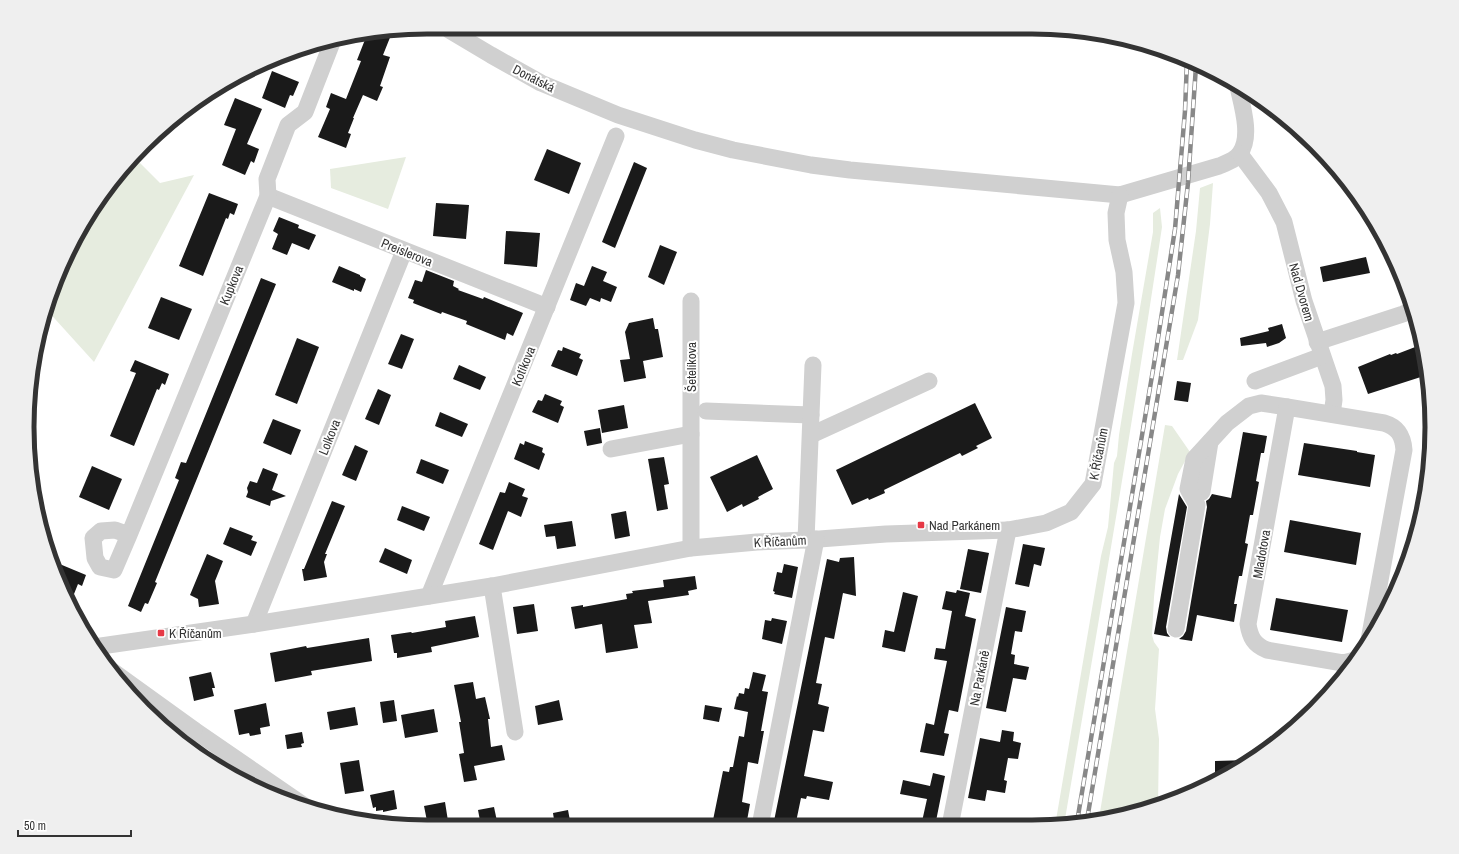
<svg xmlns="http://www.w3.org/2000/svg" width="1459" height="854" font-family="'Archivo Narrow',sans-serif">
  <rect width="100%" height="100%" fill="#fff"/>
  <g fill="#e6ecdf">
    <polygon points="134,157 160,183 194,175 94,362 46,309 68,250 95,205"/>
    <polygon points="406,157 388,209 331,188 330,169"/>
    <polygon points="1213,183 1210,224 1198,320 1183,360 1177,360 1196,231 1200,188"/>
    <path d="M1160 208 1162 227C1132 427 1098 626 1064 825L1055 826 1101 556 1108 527 1114 463 1117 456 1119 435 1132 354 1153 232V213Z"/>
    <polygon points="1165,425 1172,426 1190,452 1178,474 1165,509 1160,537 1154,597 1152,635 1154,642 1159,649 1155,709 1159,739 1158,806 1099,818"/>
  </g>
  <g fill="#1a1a1a">
    <polygon points="375,30 393,30 383,55 390,57 380,86 383,87 377,101 363,95 353,118 354,118 348,133 351,134 346,148 318,137 330,109 326,107 331,93 346,99 361,61 357,60 368,32"/>
    <polygon points="272,71 299,82 293,96 290,95 285,108 262,98"/>
    <polygon points="235,98 262,109 247,144 259,149 254,163 251,161 245,175 222,165 236,129 224,125"/>
    <polygon points="547,149 581,163 569,194 534,180"/>
    <polygon points="634,162 647,168 615,248 602,242"/>
    <polygon points="209,193 238,204 234,215 230,213 228,219 226,218 203,276 179,266"/>
    <polygon points="436,203 469,205 466,239 433,236"/>
    <polygon points="279,217 299,225 298,228 316,235 309,250 292,243 287,255 272,249 278,234 273,231"/>
    <polygon points="506,231 540,233 537,267 504,264"/>
    <polygon points="660,245 677,252 664,285 648,277"/>
    <polygon points="1366,257 1370,273 1323,282 1320,267"/>
    <polygon points="339,266 360,275 360,276 366,279 361,292 354,289 354,291 332,282"/>
    <polygon points="592,266 607,272 603,281 617,287 611,302 601,298 600,302 590,298 586,306 570,300 576,283 584,286"/>
    <polygon points="426,270 454,281 453,286 459,289 458,290 483,299 484,297 523,313 513,336 507,333 505,340 466,324 467,321 442,312 441,314 413,303 414,300 408,298 415,280 422,282"/>
    <polygon points="261,278 276,284 155,582 157,583 148,604 145,603 141,612 128,606 179,480 175,478 181,462 186,463"/>
    <polygon points="161,297 192,309 179,340 148,328"/>
    <polygon points="653,318 655,329 658,329 663,357 643,361 646,378 624,382 620,360 630,359 625,332 629,323"/>
    <polygon points="1282,324 1286,338 1279,343 1267,347 1266,343 1241,346 1240,338 1269,331 1268,328"/>
    <polygon points="401,334 414,339 402,369 388,364"/>
    <polygon points="297,338 319,347 297,404 275,395"/>
    <polygon points="1423,344 1427,375 1368,394 1358,367 1390,354 1391,355 1396,353 1397,354"/>
    <polygon points="563,347 581,354 579,358 583,360 577,376 551,366 558,350 562,351"/>
    <polygon points="135,360 169,374 165,385 162,383 159,390 157,389 134,446 110,436 136,373 130,371"/>
    <polygon points="459,365 486,377 480,390 453,379"/>
    <polygon points="1177,381 1191,383 1188,402 1174,400"/>
    <polygon points="378,389 391,395 379,425 365,419"/>
    <polygon points="545,394 562,401 560,405 564,407 558,423 532,412 538,400 542,401"/>
    <polygon points="975,403 992,438 976,446 978,448 962,456 960,453 884,490 885,493 869,500 868,498 852,505 836,470"/>
    <polygon points="624,405 628,428 602,433 598,410"/>
    <polygon points="440,412 468,424 462,437 435,426"/>
    <polygon points="273,419 301,430 291,455 263,443"/>
    <polygon points="600,428 602,443 587,446 584,431"/>
    <polygon points="1243,432 1267,436 1264,453 1261,453 1256,481 1259,482 1253,515 1250,515 1245,543 1248,544 1242,576 1239,576 1234,604 1237,604 1234,622 1197,615 1192,641 1179,639 1183,636 1186,631 1207,507 1206,501 1209,499 1212,494 1231,498"/>
    <polygon points="525,441 543,448 542,452 545,454 539,470 514,459 520,443 524,445"/>
    <polygon points="1304,443 1357,451 1357,452 1375,455 1370,487 1298,475"/>
    <polygon points="355,445 368,451 356,481 342,475"/>
    <polygon points="757,455 773,489 758,497 759,499 743,507 742,504 727,512 710,477"/>
    <polygon points="664,457 669,484 664,485 668,509 657,511 648,459"/>
    <polygon points="421,459 449,470 443,484 416,473"/>
    <polygon points="92,466 122,479 109,510 79,497"/>
    <polygon points="263,468 278,474 272,490 286,496 271,501 270,506 246,497 248,492 247,488 250,481 257,483"/>
    <polygon points="509,482 525,489 522,496 528,498 521,517 508,511 493,550 479,544 500,492 505,493"/>
    <polygon points="1179,494 1187,507 1166,627 1167,633 1170,637 1154,634"/>
    <polygon points="332,501 345,506 325,554 327,554 324,562 327,577 304,581 302,569 304,569"/>
    <polygon points="402,506 430,517 424,531 397,520"/>
    <polygon points="626,511 630,536 615,539 611,514"/>
    <polygon points="1290,520 1361,533 1356,565 1284,552"/>
    <polygon points="572,521 576,546 557,549 555,536 546,537 544,525"/>
    <polygon points="230,527 253,536 251,540 257,542 251,556 223,544"/>
    <polygon points="1023,544 1045,548 1041,566 1034,564 1029,587 1015,584"/>
    <polygon points="385,548 412,560 407,574 379,562"/>
    <polygon points="968,549 989,553 981,593 960,589"/>
    <polygon points="207,554 223,561 215,581 219,604 199,607 198,599 190,595"/>
    <polygon points="854,557 856,596 843,593 834,639 825,637 816,683 822,684 818,704 829,707 824,732 813,730 804,776 833,782 829,800 807,796 806,799 801,798 796,822 793,822 792,826 773,826 827,559 839,562 840,558"/>
    <polygon points="50,560 86,575 82,586 78,584 70,604"/>
    <polygon points="784,564 798,567 792,598 774,594 775,592 773,591 777,572 782,573"/>
    <polygon points="695,576 697,589 688,591 689,595 648,601 652,623 634,625 638,648 606,653 602,624 575,629 571,607 583,605 583,607 627,599 626,594 633,593 632,591 664,587 663,580"/>
    <polygon points="957,590 970,593 965,616 976,619 958,712 949,710 944,733 949,734 944,756 920,752 926,723 934,725 947,661 934,659 936,648 945,649 952,611 942,609 946,591 956,593"/>
    <polygon points="903,592 918,596 905,652 882,647 885,630 894,632"/>
    <polygon points="1276,598 1348,610 1342,642 1270,630"/>
    <polygon points="534,604 538,631 517,634 513,607"/>
    <polygon points="1006,607 1026,611 1022,632 1015,631 1011,654 1015,655 1014,664 1029,667 1026,680 1013,678 1006,712 986,708"/>
    <polygon points="475,616 479,637 431,647 432,652 397,658 397,653 394,653 391,635 411,632 412,633 446,627 445,621"/>
    <polygon points="772,618 787,621 782,644 762,639 765,620 771,621"/>
    <polygon points="369,638 372,661 311,671 312,675 275,682 270,653 306,646 307,648"/>
    <polygon points="211,672 215,688 212,688 214,696 194,701 189,677"/>
    <polygon points="753,672 766,675 762,691 768,692 761,731 764,731 758,764 748,762 742,802 750,804 746,826 712,825 723,771 729,772 730,767 733,767 739,736 744,737 748,712 734,709 737,696 738,697 739,693 744,694 745,688 749,689"/>
    <polygon points="473,682 476,699 485,697 490,719 488,719 491,747 502,745 505,760 474,766 477,780 464,782 459,754 464,753 459,722 461,722 454,685"/>
    <polygon points="394,700 397,721 383,723 380,702"/>
    <polygon points="559,700 563,720 538,725 535,706"/>
    <polygon points="266,703 270,726 260,728 261,734 250,736 249,733 239,735 234,710"/>
    <polygon points="705,705 722,708 719,722 703,719"/>
    <polygon points="355,707 358,725 330,730 327,712"/>
    <polygon points="434,709 438,732 405,738 401,715"/>
    <polygon points="1002,730 1014,732 1013,741 1021,743 1018,759 1008,758 1004,780 1007,781 1005,793 987,790 985,801 968,798 980,738 1000,742"/>
    <polygon points="302,732 304,743 301,744 302,747 287,749 285,735"/>
    <polygon points="359,760 364,791 345,794 340,763"/>
    <polygon points="1249,760 1232,773 1215,781 1215,761"/>
    <polygon points="933,773 945,776 935,826 921,826 927,799 900,794 903,780 930,786"/>
    <polygon points="394,790 397,809 383,812 383,810 376,811 376,807 373,808 370,795"/>
    <polygon points="445,802 448,821 440,822 440,826 428,826 424,806"/>
    <polygon points="494,807 498,826 481,826 478,810"/>
    <polygon points="568,810 571,826 555,826 553,813"/>
  </g>
  <g fill="none" stroke-linecap="round" stroke-linejoin="round">
    <g stroke="#d0d0d0" stroke-width="17">
      <path d="M449 30 491 55 541 83 618 115 695 140 733 150 811 165 850 170 1120 195 1219 166C1226 163 1236 160 1240 153 1252 137 1242 105 1238 87"/>
      <polyline points="1240,154 1269,193 1284,222 1304,301 1333,386 1334,400 1332,414"/>
      <polyline points="268,196 547,307"/>
      <polyline points="691,301 691,548"/>
      <polyline points="1317,342 1403,314 1412,310"/>
      <polyline points="1255,381 1322,356"/>
      <polyline points="706,411 811,415"/>
      <polyline points="811,435 929,381"/>
      <polyline points="611,449 691,434"/>
      <polyline points="1202,492 1210,442"/>
      <polyline points="129,535 115,530 101,531 93,538 95,558 100,567 114,570 129,535 268,196 267,179 288,125 305,112 333,40"/>
      <polyline points="806,540 813,365"/>
      <polyline points="492,586 515,732"/>
      <polyline points="429,596 616,136"/>
      <polyline points="254,624 404,251"/>
      <polyline points="1176,629 1197,505 1188,489 1194,459 1227,423 1249,406 1261,403 1287,407"/>
      <polyline points="94,647 254,624 492,586 691,548 757,542 806,540 886,534 1008,530 1046,523 1071,512 1093,484 1126,303 1124,272 1117,240 1116,213 1120,195"/>
      <path d="M1355 660 1343 663 1267 650C1254 645 1250 637 1248 624L1287 407 1384 423C1398 427 1403 436 1404 450L1369 640"/>
      <polyline points="108,668 194,730 306,807"/>
      <polyline points="184,743 194,730"/>
      <polyline points="760,826 816,539"/>
      <polyline points="950,826 1008,530"/>
    </g>
    <defs>
      <g id="rail">
        <polyline points="1087,820 1178,275 1188,183 1196,66"/>
        <polyline points="1077,822 1154,364 1175,229 1185,111 1187,61"/>
      </g>
    </defs>
    <use href="#rail" stroke="#888" stroke-width="4.5"/>
    <use href="#rail" stroke="#fff" stroke-width="3" stroke-dasharray="9" stroke-linecap="butt"/>
  </g>
  <g fill="#e63946" stroke="#fff" stroke-width="1.5">
    <rect x="917" y="521" width="8" height="8" rx="2"/>
    <rect x="157" y="629" width="8" height="8" rx="2"/>
  </g>
  <g text-anchor="middle" stroke-width="4" stroke-linejoin="round" paint-order="stroke">
    <g font-size="13" fill="#333" stroke="#fff">
      <text transform="translate(534 78) rotate(27)" y="5">Donátská</text>
      <text transform="translate(407 252) rotate(22)" y="5">Preislerova</text>
      <text transform="translate(231 285) rotate(-68)" y="5">Kupkova</text>
      <text transform="translate(1302 292) rotate(74)" y="5">Nad Dvorem</text>
      <text transform="translate(523 366) rotate(-68)" y="5">Kotíkova</text>
      <text transform="translate(691 367) rotate(-90)" y="5">Šetelíkova</text>
      <text transform="translate(329 437) rotate(-68)" y="5">Lolkova</text>
      <text transform="translate(1098 454) rotate(-79)" y="5">K Říčanům</text>
      <text transform="translate(780 541) rotate(-3)" y="5">K Říčanům</text>
      <text transform="translate(1261 554) rotate(-80)" y="5">Mladotova</text>
      <text transform="translate(979 678) rotate(-79)" y="5">Na Parkáně</text>
    </g>
    <g font-size="13" fill="#333" stroke="#fff" text-anchor="start">
      <text x="929" y="530">Nad Parkánem</text>
      <text x="169" y="638">K Říčanům</text>
    </g>
  </g>
  <path d="M0 0H1459V854H0ZM427 34H1032A393 393 0 0 1 1425 427V427A393 393 0 0 1 1032 820H427A393 393 0 0 1 34 427V427A393 393 0 0 1 427 34Z" fill="#efefef" fill-rule="evenodd"/>
  <path fill="none" stroke="#333" stroke-width="5" d="M427 34H1032A393 393 0 0 1 1425 427V427A393 393 0 0 1 1032 820H427A393 393 0 0 1 34 427V427A393 393 0 0 1 427 34Z"/>
  <path d="M18 830v6h113v-6" fill="none" stroke="#333333" stroke-width="2"/>
  <text x="24" y="830" font-size="12" fill="#333333" stroke="#ffffff" stroke-width="3" paint-order="stroke">50 m</text>
</svg>
